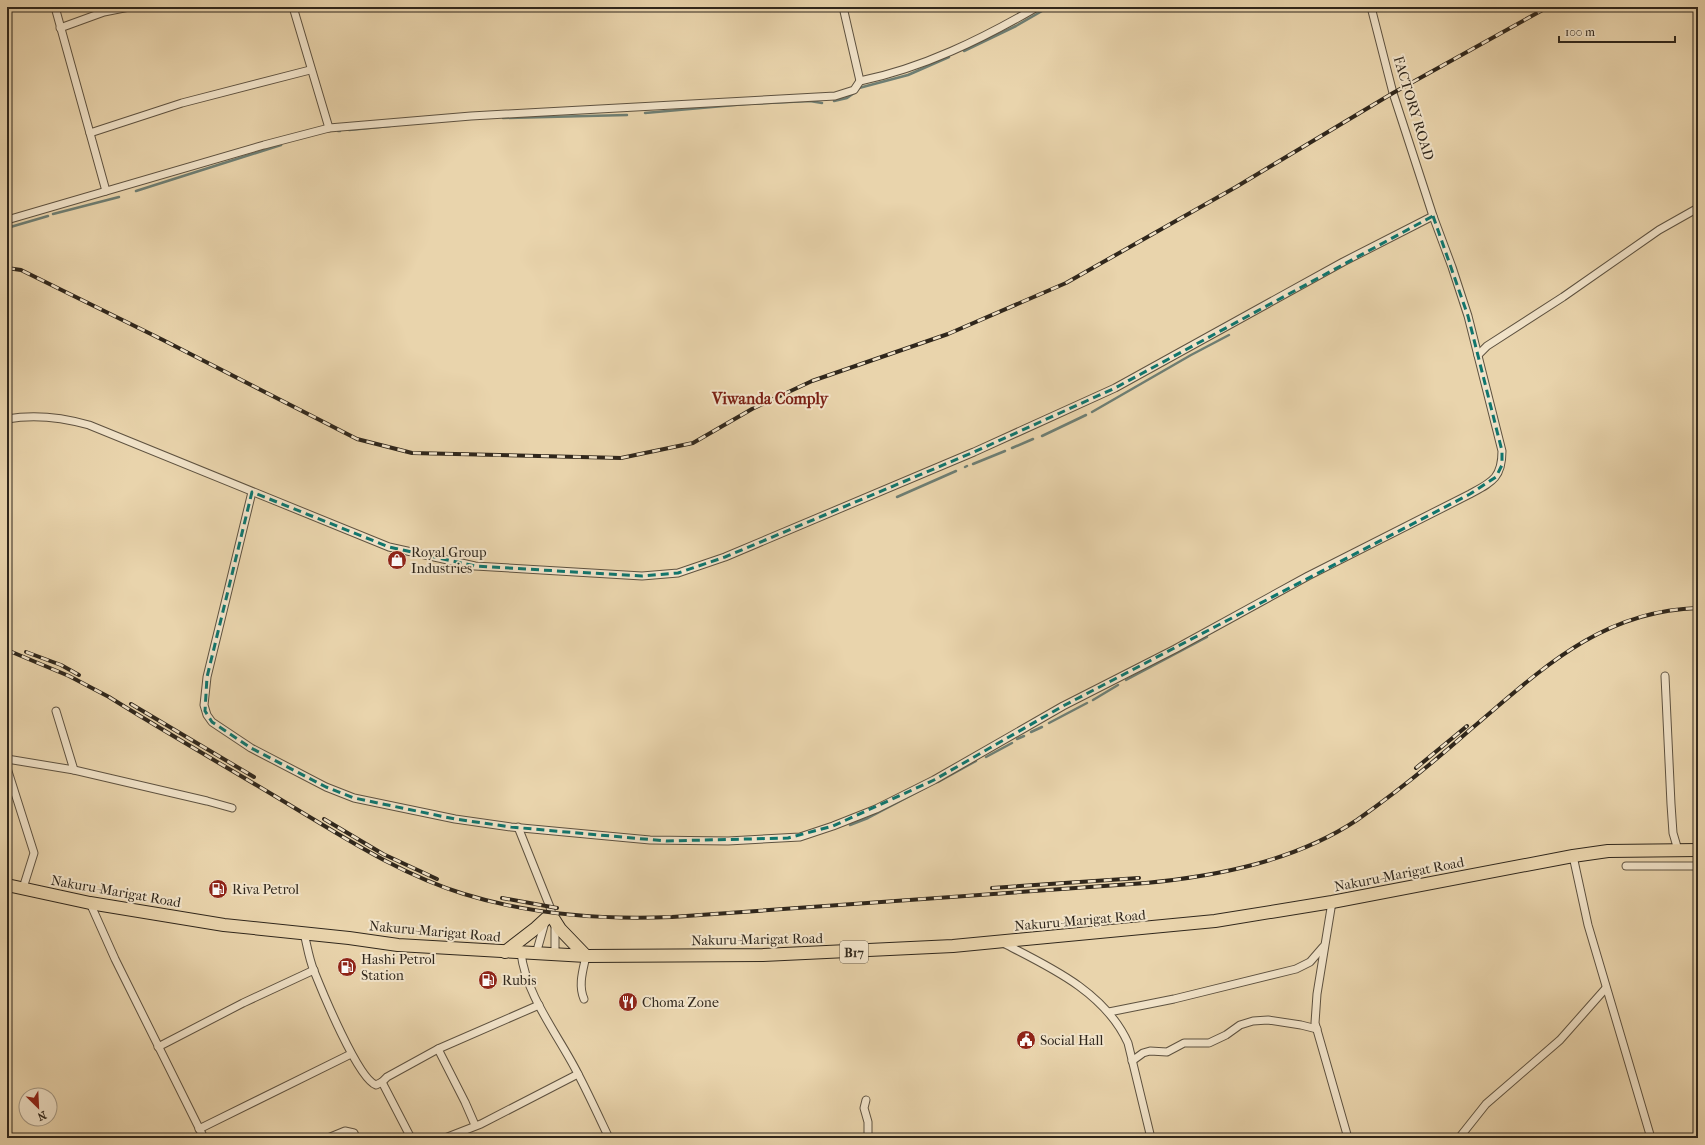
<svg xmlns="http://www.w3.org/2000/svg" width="1705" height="1145" font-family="'IM FELL French Canon',serif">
  <rect width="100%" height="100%" fill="#e9d4ac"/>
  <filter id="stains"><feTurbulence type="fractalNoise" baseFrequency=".005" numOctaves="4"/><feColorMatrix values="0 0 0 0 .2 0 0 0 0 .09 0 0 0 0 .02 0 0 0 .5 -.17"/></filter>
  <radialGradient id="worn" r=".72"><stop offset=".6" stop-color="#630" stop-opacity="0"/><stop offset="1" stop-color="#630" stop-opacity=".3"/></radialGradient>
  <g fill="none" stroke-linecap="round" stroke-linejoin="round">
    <g stroke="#6e7e73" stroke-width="2.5">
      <polyline points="964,51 1016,26 1049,7"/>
      <polyline points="859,88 908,75 949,57"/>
      <polyline points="834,101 847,98 854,93"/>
      <polyline points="645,113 746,104 810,101 822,103"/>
      <polyline points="503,118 627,115"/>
      <polyline points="349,130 390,126"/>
      <polyline points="338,131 340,131"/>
      <polyline points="136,191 281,145"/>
      <polyline points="53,214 119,197"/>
      <polyline points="7,228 48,216"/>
      <polyline points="1092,412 1191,355 1229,335"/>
      <polyline points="1042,436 1086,415"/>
      <polyline points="1012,448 1033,439"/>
      <polyline points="973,464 1005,451"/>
      <polyline points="965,467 967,466"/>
      <polyline points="897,497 956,471"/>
      <polyline points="1126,680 1207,637"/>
      <polyline points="1093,700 1118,685"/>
      <polyline points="1049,723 1087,703"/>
      <polyline points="1031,732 1042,727"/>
      <polyline points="1017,739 1024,736"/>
      <polyline points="986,757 1012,743"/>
      <polyline points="938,782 976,761"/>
      <polyline points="850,825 868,818 927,787"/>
    </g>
    <defs>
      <g id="street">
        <polyline points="55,7 106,191"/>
        <polyline points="293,7 329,128"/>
        <polyline points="843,7 860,81"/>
        <polyline points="60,28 104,12 129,7"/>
        <polyline points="90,133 182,103 310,70"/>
        <path d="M7 220 264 145 329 128 471 116 835 96 854 90 860 81C923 68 982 39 1037 7"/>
        <polyline points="1478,355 1487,346 1563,297 1659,230 1698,208"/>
        <path d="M7 419C35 414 61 417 89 425L389 547 475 566 642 576 678 573 725 557 974 452 1115 388 1343 262 1433 216"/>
        <path d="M252 492 207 677 204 705 207 715 212 722 251 748 326 787 354 798 455 819 511 827 650 840 728 841 800 837 833 826 876 809 934 780 1063 706 1175 649 1308 576 1470 494C1492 482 1502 478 1502 451L1468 316 1452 267 1433 216 1393 93 1371 7"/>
        <polyline points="1665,676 1671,804 1673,833 1678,850"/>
        <polyline points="56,711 74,770"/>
        <polyline points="7,759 74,770 207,801 232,808"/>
        <polyline points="7,768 34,853 23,888"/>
        <polyline points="518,827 550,907 555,926 555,954"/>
        <polyline points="1573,856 1588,925 1651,1138"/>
        <polyline points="1626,866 1698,866"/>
        <polyline points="1332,902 1317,994 1315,1023 1348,1138"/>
        <polyline points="90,903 115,959 204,1138"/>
        <path d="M304 933C307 945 309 959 314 971 322 991 358 1079 376 1085L382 1082 411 1138"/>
        <path d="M1003 943C1050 967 1105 992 1128 1043L1151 1138"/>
        <path d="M521 953C526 996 559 1036 578 1074 589 1095 599 1117 609 1138"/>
        <polyline points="536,954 545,922"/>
        <path d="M584 999C578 985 583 970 586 956"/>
        <polyline points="1109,1012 1174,999 1296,969 1310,962 1323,947"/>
        <polyline points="158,1047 243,1003 314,970"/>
        <polyline points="438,1049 465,1102 475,1125"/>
        <polyline points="1132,1061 1143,1053 1150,1051 1167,1052 1184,1043 1209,1043 1226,1035 1240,1025 1253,1021 1268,1020 1301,1025 1317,1029"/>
        <polyline points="382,1082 387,1077 438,1049 539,1005"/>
        <polyline points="866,1100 864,1108 868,1122 868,1138"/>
        <polyline points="199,1129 351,1054"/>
        <polyline points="328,1138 345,1131 354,1133 356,1138"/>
        <polyline points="445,1138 481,1124 578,1074"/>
        <polyline points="1459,1138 1486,1104 1560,1040 1606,988"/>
      </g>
      <g id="primary">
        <polyline points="7,885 90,903 224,925 349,938 398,945 586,956 763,955 953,946 1215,921 1332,902 1573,856 1608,851 1698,850"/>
        <polyline points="553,918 560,929 586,956"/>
        <polyline points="505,952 536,928 548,917"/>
      </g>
    </defs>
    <use href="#street" stroke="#5e5240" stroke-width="9"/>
    <use href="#primary" stroke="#30271c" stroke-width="14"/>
    <use href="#street" stroke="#f1e3c9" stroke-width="7"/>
    <use href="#primary" stroke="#e9d4ac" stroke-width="12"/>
    <defs>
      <g id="rail">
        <polyline points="7,268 21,270 163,340 357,439 412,453 621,458 693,443 752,409 812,381 948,334 1066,283 1236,187 1393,93 1548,7"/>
        <path d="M7 650 69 676 109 697C170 735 232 770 293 807 348 840 402 875 464 894 532 915 602 920 672 917L1146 883C1218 876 1295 861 1357 820 1397 792 1435 761 1471 729 1541 670 1600 611 1698 608"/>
        <polyline points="26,652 61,665 79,675"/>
        <polyline points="131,704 254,777"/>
        <polyline points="1416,768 1467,726"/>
        <polyline points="324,819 383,854 437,879"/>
        <polyline points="992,888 1139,878"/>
        <polyline points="502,898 557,908"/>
      </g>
    </defs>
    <use href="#rail" stroke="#30271c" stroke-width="4"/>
    <use href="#rail" stroke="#f1e3c9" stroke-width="2.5" stroke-dasharray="8" stroke-linecap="butt"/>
  </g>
  <path fill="none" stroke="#0f766e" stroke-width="3" stroke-dasharray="8 5" stroke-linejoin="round" d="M1433 216 1468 316 1502 451V465L1496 477 1470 494 1063 706 934 780 833 826 788 838 666 841 511 827 455 819 354 798 326 787 251 748 212 722 205 711 207 677 252 492 389 547 475 566 642 576 678 573 725 557 974 452 1115 388Z"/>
  <defs>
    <symbol id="shop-disc" viewBox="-11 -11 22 22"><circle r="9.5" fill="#8f2418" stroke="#f1e3c9"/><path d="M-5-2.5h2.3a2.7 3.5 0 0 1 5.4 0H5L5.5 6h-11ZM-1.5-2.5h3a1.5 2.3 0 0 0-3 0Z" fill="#fff"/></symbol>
    <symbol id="fuel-disc" viewBox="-11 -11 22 22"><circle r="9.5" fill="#8f2418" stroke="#f1e3c9"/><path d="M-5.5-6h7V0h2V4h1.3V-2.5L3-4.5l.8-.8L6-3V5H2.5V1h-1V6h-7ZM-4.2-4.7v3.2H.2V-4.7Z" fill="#fff"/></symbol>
    <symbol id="restaurant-disc" viewBox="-11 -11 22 22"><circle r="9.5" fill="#8f2418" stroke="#f1e3c9"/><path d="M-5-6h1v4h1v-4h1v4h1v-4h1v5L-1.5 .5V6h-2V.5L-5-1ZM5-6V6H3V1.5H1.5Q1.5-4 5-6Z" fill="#fff"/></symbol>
    <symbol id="civic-disc" viewBox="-11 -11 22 22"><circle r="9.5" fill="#8f2418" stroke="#f1e3c9"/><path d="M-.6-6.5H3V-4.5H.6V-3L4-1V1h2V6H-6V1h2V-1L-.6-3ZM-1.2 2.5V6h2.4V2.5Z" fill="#fff"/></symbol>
  </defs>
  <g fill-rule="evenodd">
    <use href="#shop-disc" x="386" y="549" width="22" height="22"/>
    <use href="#fuel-disc" x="207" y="878" width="22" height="22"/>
    <use href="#fuel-disc" x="336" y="956" width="22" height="22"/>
    <use href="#fuel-disc" x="477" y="969" width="22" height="22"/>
    <use href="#restaurant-disc" x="617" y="991" width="22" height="22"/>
    <use href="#civic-disc" x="1015" y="1029" width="22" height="22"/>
  </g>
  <g text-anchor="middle" stroke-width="4" stroke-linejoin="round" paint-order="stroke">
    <rect fill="#f1e3c9" stroke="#6a5f50" stroke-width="1" x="840" y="941" width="28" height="22" rx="3"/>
    <g font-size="13" font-weight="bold" fill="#30271c">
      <text x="854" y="957">B17</text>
    </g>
    <g font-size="14" fill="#30271c" stroke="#f1e3c9">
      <text transform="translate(1414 108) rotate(73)" y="5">FACTORY ROAD</text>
      <text transform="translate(1399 874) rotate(-11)" y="5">Nakuru-Marigat Road</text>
      <text transform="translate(116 891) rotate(10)" y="5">Nakuru-Marigat Road</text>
      <text transform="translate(1080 920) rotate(-5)" y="5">Nakuru-Marigat Road</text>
      <text transform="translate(435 931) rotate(5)" y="5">Nakuru-Marigat Road</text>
      <text transform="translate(757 939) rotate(-1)" y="5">Nakuru-Marigat Road</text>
    </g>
    <g font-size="14" fill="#30271c" stroke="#f1e3c9" text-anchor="start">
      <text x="411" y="557">Royal Group<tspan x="411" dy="16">Industries</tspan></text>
      <text x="232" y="894">Riva Petrol</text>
      <text x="361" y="964">Hashi Petrol<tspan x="361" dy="16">Station</tspan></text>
      <text x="502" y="985">Rubis</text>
      <text x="642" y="1007">Choma Zone</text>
      <text x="1040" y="1045">Social Hall</text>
    </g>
    <g font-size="16" font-weight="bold" fill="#7a1f14" stroke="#f1e3c9">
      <text x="770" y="404">Viwanda Comply</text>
    </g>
  </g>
  <rect width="1705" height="1145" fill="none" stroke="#e9d4ac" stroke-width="24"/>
  <rect x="8" y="8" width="1689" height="1129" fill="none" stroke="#30271c" stroke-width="2"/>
  <rect x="12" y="12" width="1681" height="1121" fill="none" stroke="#30271c"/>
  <g transform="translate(38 1107) rotate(156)"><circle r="19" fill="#f1e3c9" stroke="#a49884"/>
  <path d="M0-3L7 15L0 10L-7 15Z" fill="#8f2418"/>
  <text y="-6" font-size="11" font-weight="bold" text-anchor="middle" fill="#30271c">N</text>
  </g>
  <path d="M1559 36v6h116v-6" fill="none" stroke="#30271c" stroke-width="2"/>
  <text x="1565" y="36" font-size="12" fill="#30271c" stroke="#f1e3c9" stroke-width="3" paint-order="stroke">100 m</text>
  <rect width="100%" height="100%" filter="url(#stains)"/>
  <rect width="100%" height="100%" fill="url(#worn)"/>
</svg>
